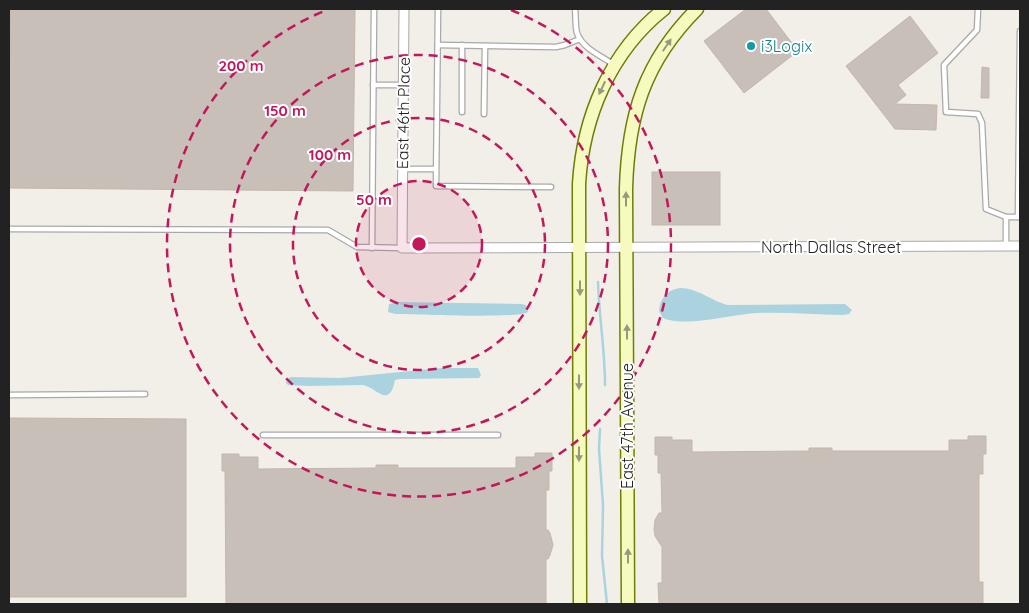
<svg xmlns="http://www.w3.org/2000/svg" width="1029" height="613" font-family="Quicksand,sans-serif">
  <rect width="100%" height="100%" fill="#f2efe9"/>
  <g fill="#aad3df">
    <path d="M680 288C698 288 711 301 728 305L845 304 852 310 849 314 843 315C815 315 786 312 758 313 732 314 686 328 663 318L659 311C660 298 667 290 680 288Z"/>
    <path d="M398 302 521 304 526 305 528 312C520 319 414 314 395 314L388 312 389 304Z"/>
    <path d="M441 368H478L481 375 479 378 400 379 395 380C394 384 393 390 390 393 384 401 372 386 363 385L309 386 288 385 286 383 287 379 291 377 340 378Z"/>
  </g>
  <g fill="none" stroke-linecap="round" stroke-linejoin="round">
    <g stroke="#aad3df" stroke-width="2.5">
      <path d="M598 282C599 316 605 350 605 385"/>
      <polyline points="600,429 599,449 603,505 602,556 607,604"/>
    </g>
  </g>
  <g fill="#c7bfb8" stroke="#c4b6ab">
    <polygon points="10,9 355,9 353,191 9,188"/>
    <polygon points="746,9 766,9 798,51 744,93 704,41"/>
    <polygon points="910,16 938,53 898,85 906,95 895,104 937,105 936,130 895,129 846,66"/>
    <polygon points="982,67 989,68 989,98 981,98"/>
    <rect x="652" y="172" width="68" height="53"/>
    <polygon points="9,418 186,419 186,597 9,597"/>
    <polygon points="968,436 986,436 986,454 983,454 983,474 979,474 979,582 983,582 983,604 659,604 658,583 662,583 662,547 655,536 654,529 655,520 659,513 662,513 661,473 658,473 658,455 655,455 655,437 672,437 672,440 692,440 692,452 809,451 809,448 832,448 832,451 949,451 949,440 968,440"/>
    <polygon points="535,453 552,453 552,471 549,471 549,490 546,490 546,530 548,530 550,533 553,545 550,555 548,559 546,559 546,604 226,604 225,471 222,471 222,454 239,454 239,457 258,457 258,469 376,468 376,465 398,465 398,468 516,468 516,457 535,457"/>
  </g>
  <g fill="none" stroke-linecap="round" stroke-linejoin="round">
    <defs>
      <g id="lane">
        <polyline points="438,9 436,186 551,187"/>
        <path d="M575 9C576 16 575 26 577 33 582 48 601 56 613 64"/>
        <polyline points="978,9 977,30 944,65 946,112 978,114 982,123 986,209 1006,217"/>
        <polyline points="438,45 556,47 565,45 580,39"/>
        <polyline points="373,85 404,85"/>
        <polyline points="462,112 462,45"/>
        <polyline points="484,114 485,46"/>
        <polyline points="403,169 435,169"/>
        <polyline points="1018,217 1020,31"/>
        <polyline points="9,229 328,230 357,247 402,248"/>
        <polyline points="1006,246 1006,217 1020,217"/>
        <polyline points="372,248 374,9"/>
        <polyline points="9,395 145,394"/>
        <polyline points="263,435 498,435"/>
      </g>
      <polyline id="street" points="404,9 402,248 1020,246"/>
      <g id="secondary">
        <path d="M580 604 579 184C583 117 610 52 664 9"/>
        <path d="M628 604 626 189C628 116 644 62 697 9"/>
      </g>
    </defs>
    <use href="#lane" stroke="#a9a9a9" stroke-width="7"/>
    <use href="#street" stroke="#a9a9a9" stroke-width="11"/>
    <use href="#secondary" stroke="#707d05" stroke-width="15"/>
    <use href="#lane" stroke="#fff" stroke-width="4.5"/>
    <use href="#street" stroke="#fff" stroke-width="9"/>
    <use href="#secondary" stroke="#f7fabf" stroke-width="12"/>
  </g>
  <defs><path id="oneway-solid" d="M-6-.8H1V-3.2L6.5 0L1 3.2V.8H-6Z" transform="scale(1.25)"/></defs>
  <g fill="#979978">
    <use href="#oneway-solid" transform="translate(667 45) rotate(-56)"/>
    <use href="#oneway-solid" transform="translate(602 88) rotate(115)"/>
    <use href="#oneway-solid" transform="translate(626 199) rotate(-90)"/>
    <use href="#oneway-solid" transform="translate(580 288) rotate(90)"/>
    <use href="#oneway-solid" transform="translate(627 332) rotate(-90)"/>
    <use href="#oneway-solid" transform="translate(579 382) rotate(90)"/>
    <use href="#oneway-solid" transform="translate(579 454) rotate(90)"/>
    <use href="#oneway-solid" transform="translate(628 556) rotate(-90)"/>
  </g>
  <circle cx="419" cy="244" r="63" fill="#c2185b" fill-opacity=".12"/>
  <g fill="none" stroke="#c2185b" stroke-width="2.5" stroke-dasharray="9 6">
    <circle cx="419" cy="244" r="63"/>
    <circle cx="419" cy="244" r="126"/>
    <circle cx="419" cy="244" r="189"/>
    <path d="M511 10A252 252 0 1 1 327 10"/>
  </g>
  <circle fill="#0f9aa8" stroke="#fff" stroke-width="2" cx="751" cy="46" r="5"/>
  <g text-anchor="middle" stroke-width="4" stroke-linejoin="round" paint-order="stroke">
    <g font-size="16" fill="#0d838f" stroke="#fff" text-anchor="start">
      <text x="761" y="52">i3Logix</text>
    </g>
    <g font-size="16" fill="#222" stroke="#fff">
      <text transform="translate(403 113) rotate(-89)" y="6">East 46th Place</text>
      <text x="831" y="253">North Dallas Street</text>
      <text transform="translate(627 426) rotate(-90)" y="6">East 47th Avenue</text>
    </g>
  </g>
  <circle cx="419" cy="244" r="8" fill="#c2185b" stroke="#fff" stroke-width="2.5"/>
  <g font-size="15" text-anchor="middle" font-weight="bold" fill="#c2185b" stroke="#fff" stroke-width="4" stroke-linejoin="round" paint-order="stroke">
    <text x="241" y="71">200 m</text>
    <text x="285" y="116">150 m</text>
    <text x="330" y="160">100 m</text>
    <text x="374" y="205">50 m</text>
  </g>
  <rect width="1029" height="613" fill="none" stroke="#222222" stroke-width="20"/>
</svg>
